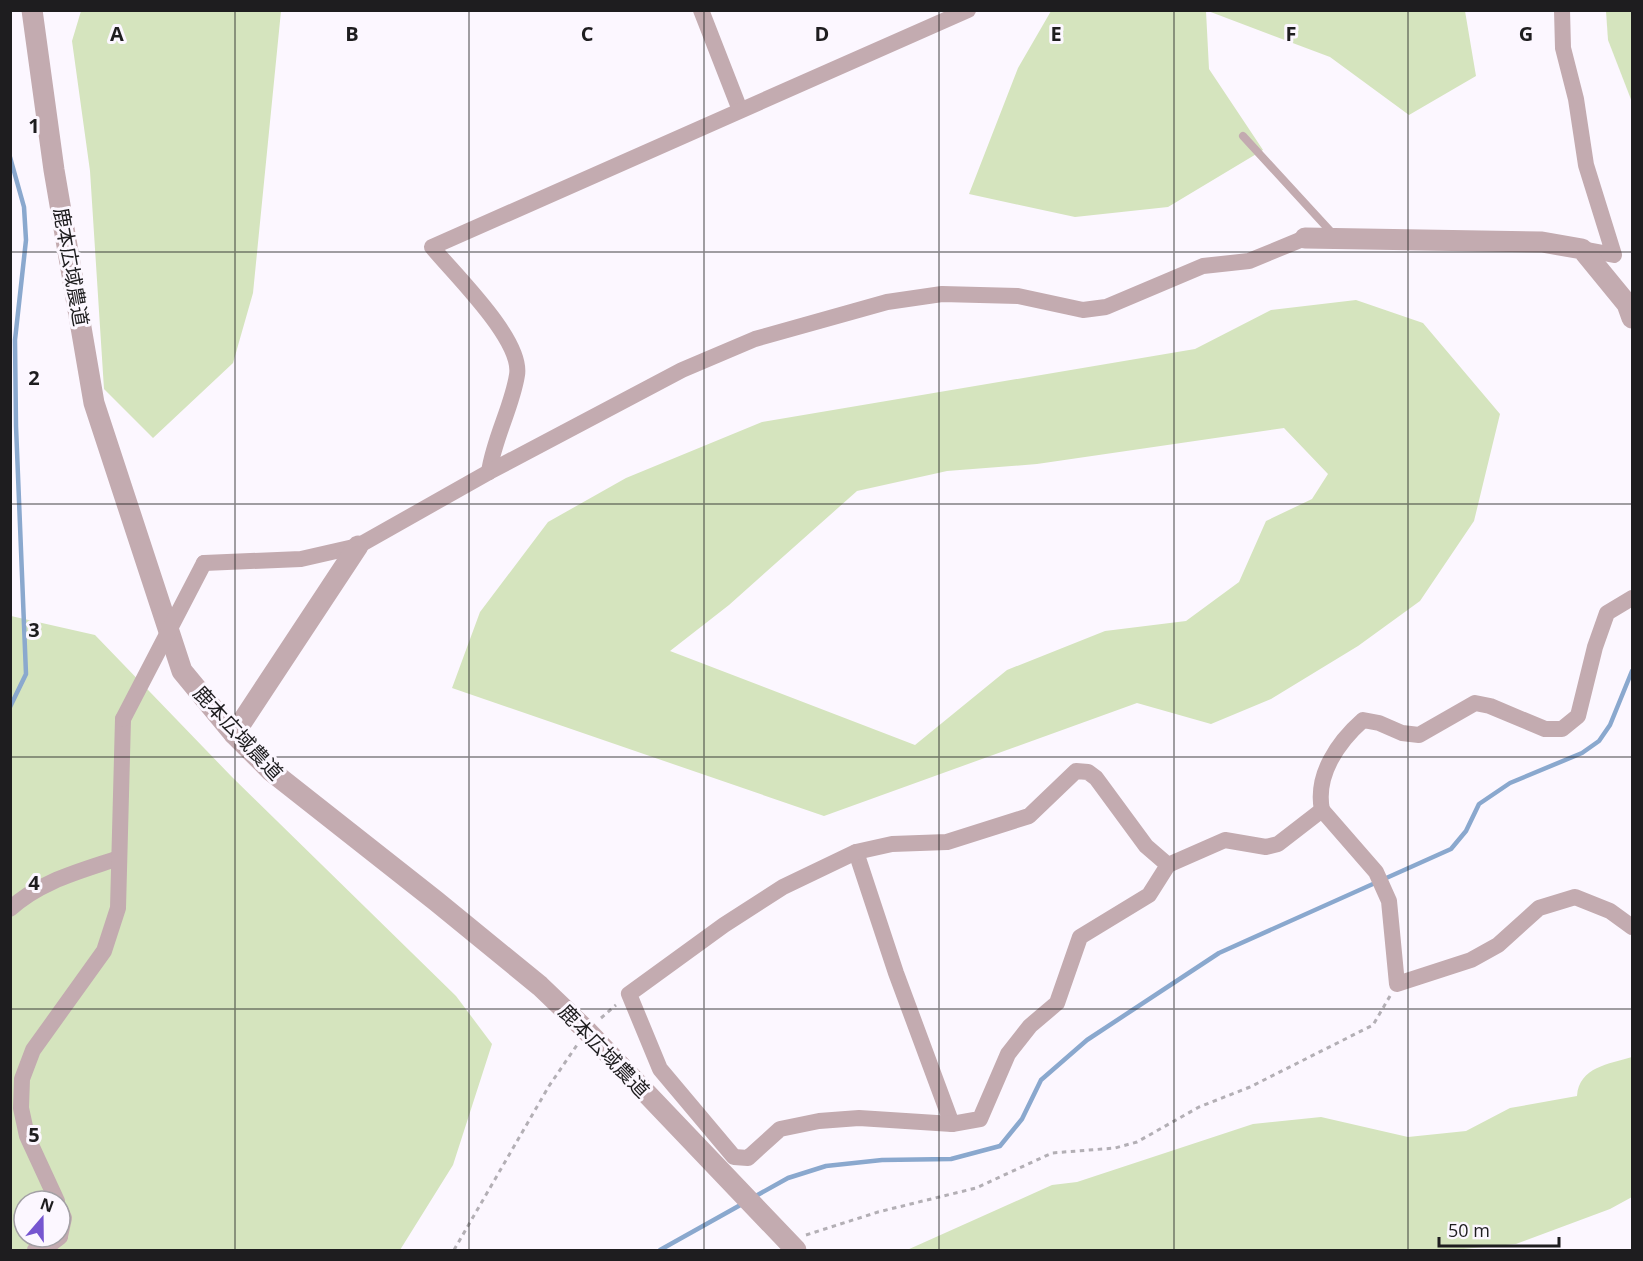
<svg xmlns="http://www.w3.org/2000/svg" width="1643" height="1261" font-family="'Open Sans','Noto Sans JP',sans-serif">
  <rect width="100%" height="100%" fill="#fcf7ff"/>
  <g fill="#d5e4be" fill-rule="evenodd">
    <polygon points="81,11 281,11 253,293 233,363 153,438 104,389 90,171 72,41"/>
    <polygon points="1051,11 1206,11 1209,69 1263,150 1168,207 1075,217 969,194 1018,68"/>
    <polygon points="1208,11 1465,11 1476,76 1409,115 1330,57"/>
    <polygon points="1606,11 1632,11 1632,102 1608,40"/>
    <path d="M1356 300 1423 323 1500 414 1474 521 1420 601 1358 646 1271 699 1211 724 1137 703 824 816 452 688 480 612 548 522 626 478 762 422 1195 349 1271 310ZM1284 428 1328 474 1312 499 1266 521 1239 582 1186 621 1105 631 1007 670 915 745 670 651 729 605 857 491 947 471 1037 464Z"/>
    <path d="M11 616 95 635 232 777 456 996 492 1044 453 1165 400 1250H11ZM24 1201H60V1237H24Z"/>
    <path d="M1632 1057V1197L1610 1209 1516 1244 1453 1250H907L1052 1185 1077 1182 1253 1124 1321 1117 1408 1137 1466 1131 1510 1108 1577 1096C1579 1067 1609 1064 1632 1057Z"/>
  </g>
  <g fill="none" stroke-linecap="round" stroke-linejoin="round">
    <g stroke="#8aa8ce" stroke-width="4.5">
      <polyline points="10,157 24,207 26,240 15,340 16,426 26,674 10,707"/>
      <polyline points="754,1197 788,1178 826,1166 882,1160 951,1159 1000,1146 1022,1119 1041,1080 1087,1040 1219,953 1451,849 1466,831 1479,804 1510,783 1582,753 1599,741 1610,725 1632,671"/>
      <polyline points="660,1250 744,1203"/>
    </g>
    <g stroke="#b3afb5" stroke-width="3" stroke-dasharray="4.5 4.5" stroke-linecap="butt">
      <polyline points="601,1018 616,1005"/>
      <polyline points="806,1235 878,1212 976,1188 1052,1153 1115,1148 1137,1142 1199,1107 1250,1087 1373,1025 1390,996"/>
      <polyline points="454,1250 549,1086 577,1045"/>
    </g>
    <polyline stroke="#c3abb0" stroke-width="8" points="1243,136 1333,234"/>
    <g stroke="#c3abb0" stroke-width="16">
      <polyline points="701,10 740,110"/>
      <polyline points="1562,10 1563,48 1576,99 1586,165 1614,255 1582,249"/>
      <path d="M489 472C494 438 512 407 517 375 523 340 454 274 432 247L968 10"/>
      <polyline points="204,563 301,559 358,546 489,472 682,370 755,339 887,302 942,294 1018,296 1083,310 1106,307 1203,266 1249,261 1305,238"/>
      <path d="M1322 810C1315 775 1338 742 1363 720L1379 723 1402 733 1419 735 1475 703 1490 706 1545 729H1562L1578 716 1595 647 1607 613 1632 598"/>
      <polyline points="856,852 896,973 952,1124"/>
      <polyline points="1168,865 1146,846 1096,778 1088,772 1076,771 1029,816 947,842 892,844 856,852 783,887 724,925 629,994 660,1069 734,1157 748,1158 780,1129 819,1121 859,1118 952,1124 980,1119 1008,1054 1030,1026 1057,1003 1080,937 1149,895 1168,865 1225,840 1266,847 1278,844 1322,810 1376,872 1389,901 1397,984 1471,960 1498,945 1539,908 1575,897 1610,911 1632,927"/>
      <path d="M10 909C40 881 81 871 119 858"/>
      <polyline points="57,1201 27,1136 21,1108 22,1079 33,1050 104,951 118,908 123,719"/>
      <polyline points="60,1209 64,1218 60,1236"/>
      <polyline points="35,1250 43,1250 60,1237"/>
    </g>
    <g stroke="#c3abb0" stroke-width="21">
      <polyline points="32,10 54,170 94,403 182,671 234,734 271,771 436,901 540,986 587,1031 796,1250"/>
      <polyline points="1305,238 1542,242 1582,249 1627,304 1632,318"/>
      <polyline points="234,734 358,546"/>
    </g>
    <polyline stroke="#c3abb0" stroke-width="16" points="123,719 204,563"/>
  </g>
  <path fill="none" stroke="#1e1d1f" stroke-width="1.5" stroke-opacity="0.55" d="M235 10V1250M469 10V1250M704 10V1250M939 10V1250M1174 10V1250M1408 10V1250M10 252H1632M10 504H1632M10 757H1632M10 1009H1632"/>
  <g text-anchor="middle" stroke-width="6" stroke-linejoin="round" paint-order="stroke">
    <g font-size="20" fill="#1e1d1f" stroke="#fcf7ff">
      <text transform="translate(71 267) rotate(80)" y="7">鹿本広域農道</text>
      <text transform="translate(238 733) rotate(47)" y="7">鹿本広域農道</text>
      <text transform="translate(604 1051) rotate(46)" y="7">鹿本広域農道</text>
    </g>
  </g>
  <g font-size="20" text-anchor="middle" font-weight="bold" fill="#1e1d1f" stroke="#fcf7ff" stroke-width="6" stroke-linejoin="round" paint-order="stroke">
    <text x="117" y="41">A</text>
    <text x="352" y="41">B</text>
    <text x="587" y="41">C</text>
    <text x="822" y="41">D</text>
    <text x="1056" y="41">E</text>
    <text x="1291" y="41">F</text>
    <text x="1526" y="41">G</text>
    <text x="34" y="133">1</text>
    <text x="34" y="385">2</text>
    <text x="34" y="637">3</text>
    <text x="34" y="890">4</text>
    <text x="34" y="1142">5</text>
  </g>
  <rect width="1643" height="1261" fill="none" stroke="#1e1d1f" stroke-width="24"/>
  <g transform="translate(42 1219) rotate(20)"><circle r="28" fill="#fcf7ff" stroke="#a3a0a5" stroke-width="1.5"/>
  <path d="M0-4.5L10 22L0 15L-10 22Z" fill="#7656d0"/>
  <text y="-9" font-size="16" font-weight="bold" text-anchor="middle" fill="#1e1d1f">N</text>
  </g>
  <path d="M1439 1237v9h120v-9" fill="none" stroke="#1e1d1f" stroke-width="3"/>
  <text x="1448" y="1237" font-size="18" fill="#1e1d1f" stroke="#fcf7ff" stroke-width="4.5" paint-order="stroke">50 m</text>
</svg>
